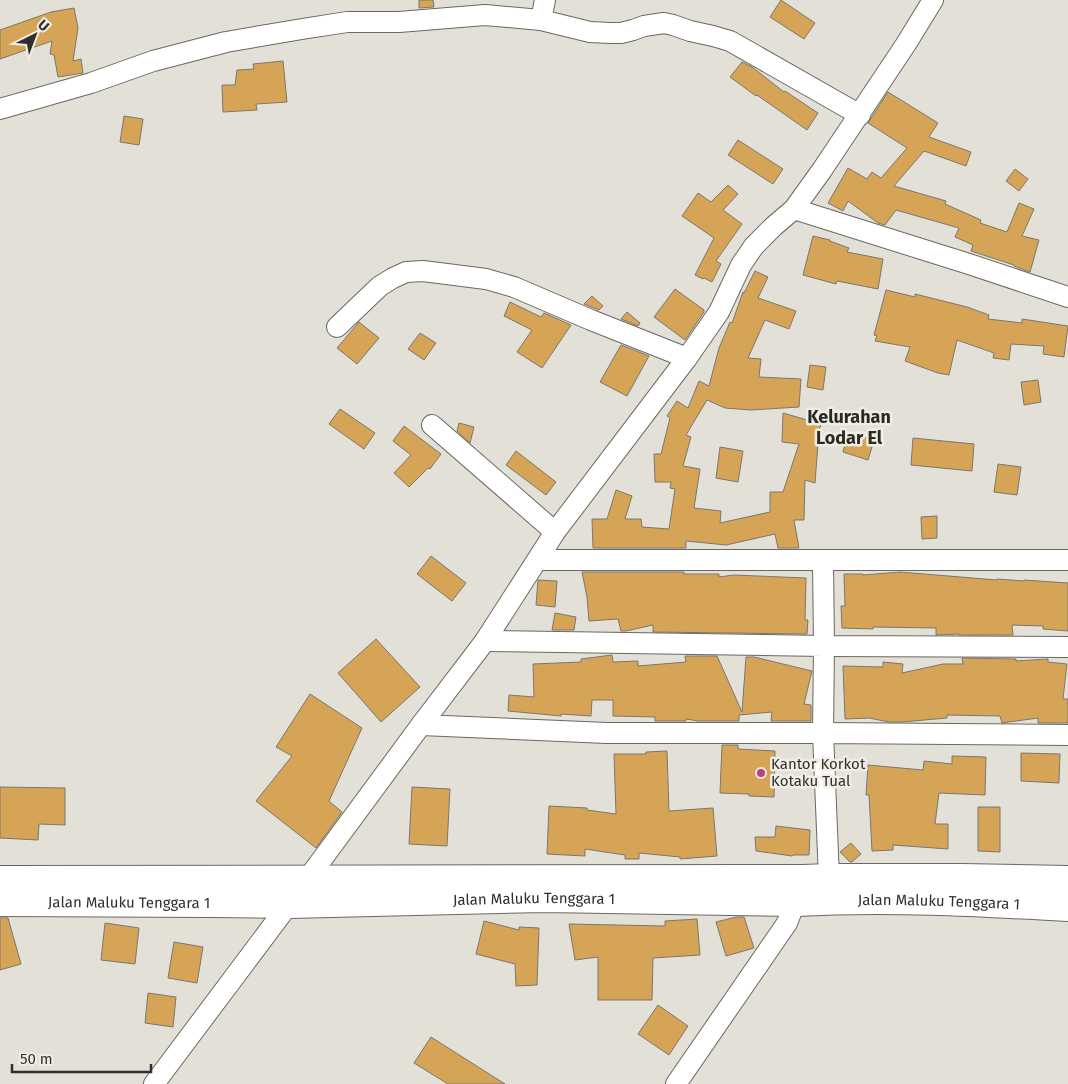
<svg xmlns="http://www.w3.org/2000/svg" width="1068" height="1084" font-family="'Fira Sans',sans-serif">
  <rect width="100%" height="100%" fill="#e3e1d7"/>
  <g fill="#d5a457" stroke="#7c766f">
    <polygon points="419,0 433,0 434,7 419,8"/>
    <polygon points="781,0 815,23 804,39 770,17"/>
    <polygon points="74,8 78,28 73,61 81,59 83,73 58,77 54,55 50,54 52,41 0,59 0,30 51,12"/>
    <polygon points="283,61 287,102 256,104 257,110 223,112 222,85 235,85 237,70 254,69 253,64"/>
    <polygon points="742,62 752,67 784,92 785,91 818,113 807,130 757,95 756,96 730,77"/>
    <polygon points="888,92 938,123 929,137 971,152 966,166 924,151 894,186 946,201 945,204 981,220 980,223 1007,232 1019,203 1034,209 1022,236 1039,240 1030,272 1014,266 1014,265 971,251 973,245 955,237 959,228 896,210 885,225 878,223 848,201 843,211 828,203 848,168 867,179 872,172 881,178 907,148 868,123"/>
    <polygon points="124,116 143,119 139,145 120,142"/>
    <polygon points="738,140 783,169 773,184 728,155"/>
    <polygon points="1015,169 1028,179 1019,191 1006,181"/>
    <polygon points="728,185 738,194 723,210 742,224 716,261 721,264 712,282 704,278 703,279 695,275 714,238 682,216 698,193 711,202"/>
    <polygon points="813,236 830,240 830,241 849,248 847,252 883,259 878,289 837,281 836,284 803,275"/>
    <polygon points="755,271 768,277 758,298 796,311 789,329 765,320 748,358 761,359 759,377 801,379 799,407 751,410 725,408 707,400 686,435 691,437 683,466 700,469 694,508 721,511 720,523 770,512 770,492 783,492 799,444 782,442 783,413 821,424 819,431 815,483 805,480 804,520 794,520 799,548 778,548 775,534 726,545 686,541 686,548 593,548 592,519 607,519 616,490 632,496 625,519 641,519 642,527 669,529 675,489 670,488 671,482 655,482 654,454 661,454 670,418 667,416 677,401 688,408 699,381 709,386 719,348 730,322 732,323 743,292 744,293"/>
    <polygon points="675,289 704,310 704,312 685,340 654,317"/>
    <polygon points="886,290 915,297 915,294 967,307 989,315 988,319 1022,323 1022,319 1068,326 1064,357 1043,354 1044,346 1011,344 1009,360 993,358 994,353 957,340 949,375 938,373 905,361 910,347 875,341 877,336 874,335"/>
    <polygon points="592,296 603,306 599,310 584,304"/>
    <polygon points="510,302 541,317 544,313 571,325 542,368 517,352 532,330 504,316"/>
    <polygon points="627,312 640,323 638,326 621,319"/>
    <polygon points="359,322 379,338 357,364 337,348"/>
    <polygon points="420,333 436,343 424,360 408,349"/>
    <polygon points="621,345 649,356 627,396 600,382"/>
    <polygon points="810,365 826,367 823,390 807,387"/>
    <polygon points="1038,380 1041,402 1024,405 1021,382"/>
    <polygon points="340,409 375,433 364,449 329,424"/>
    <polygon points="459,423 474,427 470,443 457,431"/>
    <polygon points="404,426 441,454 430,469 428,468 409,487 394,473 411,455 393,441"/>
    <polygon points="848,433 874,440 868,460 843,452"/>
    <polygon points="913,438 974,444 972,471 911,465"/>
    <polygon points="720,447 743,451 738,482 716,478"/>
    <polygon points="516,451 556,482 546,495 506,465"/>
    <polygon points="998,464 1021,467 1017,495 994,492"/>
    <polygon points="937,516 937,538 922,539 921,517"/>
    <polygon points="431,556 466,583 452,601 417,574"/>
    <polygon points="582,572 684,572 684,574 719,574 719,577 734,575 806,578 805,620 808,620 807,634 653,632 653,625 626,631 621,631 618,619 589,621 587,597"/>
    <polygon points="900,572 997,580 997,579 1024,581 1024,580 1068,583 1068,631 1043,629 1043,626 1012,625 1013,635 959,635 959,634 936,635 936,628 873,627 873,629 842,628 841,606 845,606 844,574 863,574 863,575"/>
    <polygon points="538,580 557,581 555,607 536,605"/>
    <polygon points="555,613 576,617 574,630 552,630"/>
    <polygon points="376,639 420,687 381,722 338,673"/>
    <polygon points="612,655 613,662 638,661 638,666 686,662 685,656 717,656 742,712 746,657 754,657 812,671 804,704 811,705 811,721 771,721 772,712 739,715 739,721 698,721 686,719 686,721 655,721 655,717 613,716 613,700 592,700 591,716 561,714 561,716 508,711 509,695 534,697 533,664 581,662 581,659"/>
    <polygon points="962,658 1016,659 1016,661 1048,659 1048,662 1067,664 1063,699 1068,699 1068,723 1038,723 1038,718 1002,723 1000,716 947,715 947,718 902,722 889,722 869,718 845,719 843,666 883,667 883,662 903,664 902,673 943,664 963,664"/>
    <polygon points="310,694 362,728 329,801 342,812 316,848 256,801 292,756 276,747"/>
    <polygon points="722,745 738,745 738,749 775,751 774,797 749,796 749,794 720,793"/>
    <polygon points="667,751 669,811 713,808 717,856 680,859 680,857 639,853 639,859 625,859 625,855 585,849 585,856 547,854 549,806 587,808 587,810 616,814 614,754 646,754 646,752"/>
    <polygon points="1021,753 1060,754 1059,783 1021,781"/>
    <polygon points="952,756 986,757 985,795 939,793 935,824 948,824 948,849 893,845 893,850 872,851 869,795 866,795 868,765 923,770 924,761 952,764"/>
    <polygon points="0,787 65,788 65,825 39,824 38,840 0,838"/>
    <polygon points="412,787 450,789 447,846 409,844"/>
    <polygon points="978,807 1000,807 1000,852 978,851"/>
    <polygon points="776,826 810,830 809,855 793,855 792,856 756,851 755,837 775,837"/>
    <polygon points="851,843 861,854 852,862 850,862 840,852"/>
    <polygon points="736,917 744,917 754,948 726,956 716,922"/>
    <polygon points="0,918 8,918 21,964 0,970"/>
    <polygon points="697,919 700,955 653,958 652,1000 598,1000 598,957 575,960 569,924 665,926 665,921"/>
    <polygon points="484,921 519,930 519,927 539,928 537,985 516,986 515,964 476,954"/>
    <polygon points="105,923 139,928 135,964 101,960"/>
    <polygon points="174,942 203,947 197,983 168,978"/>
    <polygon points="148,993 176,997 173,1027 145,1023"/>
    <polygon points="658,1005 688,1026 669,1055 638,1034"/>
    <polygon points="431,1037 505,1084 448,1084 414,1063"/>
  </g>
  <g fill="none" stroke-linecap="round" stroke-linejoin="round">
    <defs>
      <g id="street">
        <polyline points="541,20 545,0"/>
        <polyline points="0,109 91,83 153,61 226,42 302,29 347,22 399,22 485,15 541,20 590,32 610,33 621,33 633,30 644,26 664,23 673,25 690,31 713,36 730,41 860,115"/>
        <polyline points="794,209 969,264 1068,297"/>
        <polyline points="337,327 380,286 393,278 406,272 423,271 486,279 514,287 591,320 687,358"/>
        <polyline points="432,425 555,532"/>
        <polyline points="538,560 1068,560"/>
        <polyline points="823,560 824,646 1068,647"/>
        <polyline points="421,725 607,733 823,733 824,646 485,641"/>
        <polyline points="828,891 829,878 823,733 1068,735"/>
        <polyline points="154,1084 289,904 421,725 485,641 555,532 687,358 719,312 741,265 754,246 774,226 794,209 822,170 906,44 933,0"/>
        <polyline points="676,1084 787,923 800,890"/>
      </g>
      <g id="secondary">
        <polyline points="0,880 803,879 829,878 962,878 1068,880"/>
        <path id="s1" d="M0 902 211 903 289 904 545 898 796 902C886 897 977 902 1068 907"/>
      </g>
    </defs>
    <use href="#street" stroke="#6a6860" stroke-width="22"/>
    <use href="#secondary" stroke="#6a6860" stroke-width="30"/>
    <use href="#street" stroke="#fff" stroke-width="20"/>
    <use href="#secondary" stroke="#fff" stroke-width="28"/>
  </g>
  <circle fill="#c03b7f" stroke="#f0eee4" stroke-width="2" cx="761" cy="773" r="5"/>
  <g text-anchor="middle" stroke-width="5" stroke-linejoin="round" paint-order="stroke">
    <g font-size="15" fill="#302f2c" stroke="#f0eee4" text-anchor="start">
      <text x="771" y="769">Kantor Korkot<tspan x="771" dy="17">Kotaku Tual</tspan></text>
    </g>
    <g font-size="15" fill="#302f2c" stroke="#f0eee4">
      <text dy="5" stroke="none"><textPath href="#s1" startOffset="534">Jalan Maluku Tenggara 1</textPath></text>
      <text dy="5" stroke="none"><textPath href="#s1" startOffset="129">Jalan Maluku Tenggara 1</textPath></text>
      <text dy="5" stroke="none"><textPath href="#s1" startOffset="939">Jalan Maluku Tenggara 1</textPath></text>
    </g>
    <g font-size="18" font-weight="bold" fill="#2b2a22" stroke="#f0eee4">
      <text x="849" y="423">Kelurahan<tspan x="849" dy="21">Lodar El</tspan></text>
    </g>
  </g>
  <g transform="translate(35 35) rotate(42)" stroke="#f0eee4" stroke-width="4" paint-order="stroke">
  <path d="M0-4L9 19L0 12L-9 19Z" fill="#302f2c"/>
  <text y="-8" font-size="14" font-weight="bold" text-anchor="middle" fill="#302f2c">U</text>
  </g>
  <path d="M12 1064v8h139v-8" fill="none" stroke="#302f2c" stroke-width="2.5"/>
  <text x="20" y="1064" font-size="15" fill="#302f2c" stroke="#f0eee4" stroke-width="4" paint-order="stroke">50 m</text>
</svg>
